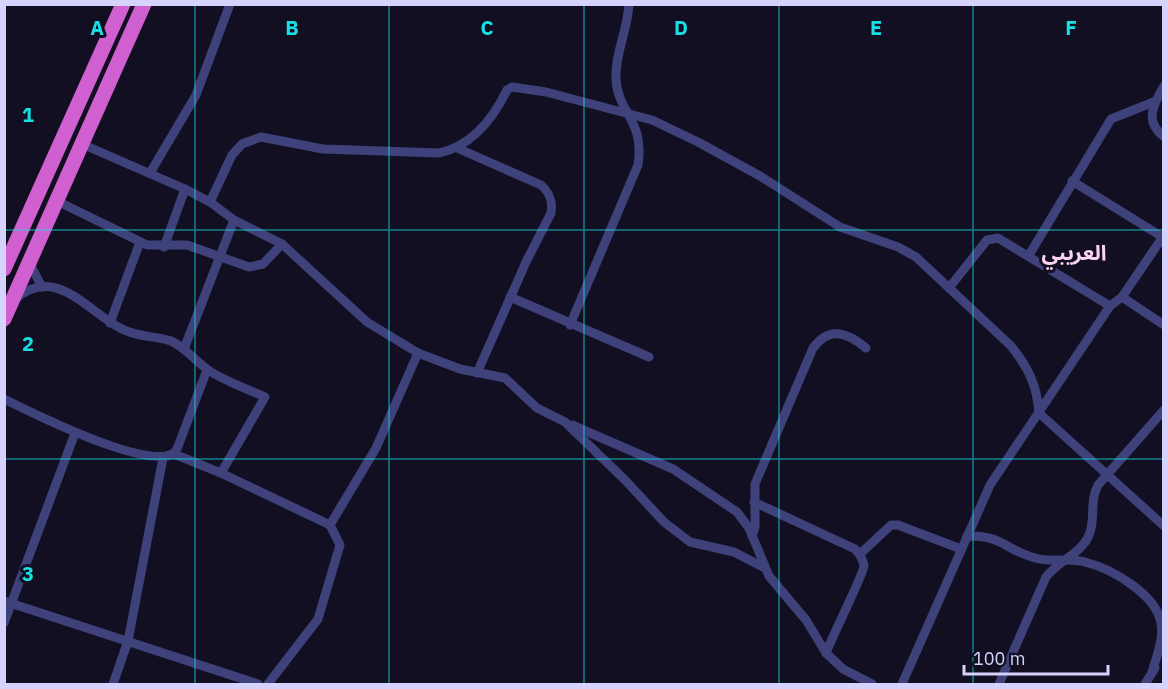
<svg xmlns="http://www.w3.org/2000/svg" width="1168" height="689" font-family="'IBM Plex Sans','Noto Sans Arabic',sans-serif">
  <rect width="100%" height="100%" fill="#110f21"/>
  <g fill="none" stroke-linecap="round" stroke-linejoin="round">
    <g stroke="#3f417b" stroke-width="9">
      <path d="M1164 86C1153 105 1144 121 1164 137"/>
      <polyline points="82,144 185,189 210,202 234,220 282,244 367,322 418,353 460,369 505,378 537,408 565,422 625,480 664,522 690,542 734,552 763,567"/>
      <path d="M457 148 541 185C550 193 553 201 551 213L526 262 477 373"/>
      <polyline points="150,173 196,95 230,4"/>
      <polyline points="1072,181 1164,238"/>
      <polyline points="57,201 147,245 187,245 249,267 263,264 282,244"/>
      <path d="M210 202 232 155 242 144 261 137 323 149 439 153C472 146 493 119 507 90L512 87 546 92 652 120 698 142 760 176 840 227 898 247 916 257 1011 346C1028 367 1037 385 1039 413L1164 526"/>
      <polyline points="164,247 185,189"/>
      <polyline points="1029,255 1111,119 1156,101"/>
      <polyline points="30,264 42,287"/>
      <polyline points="949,288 987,240 998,238 1110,306"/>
      <polyline points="510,297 649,357"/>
      <polyline points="1122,297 1164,325"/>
      <path d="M14 300C56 263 87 312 122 329 137 337 155 336 171 341 185 347 194 360 207 369 223 381 246 388 265 397L221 473"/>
      <polyline points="110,323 140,242"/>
      <path d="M570 325 638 165C645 119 617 113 616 78 615 53 628 29 629 4"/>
      <polyline points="184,349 234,220"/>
      <path d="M4 399C29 411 162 479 177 449L207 370"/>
      <polyline points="572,425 673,469 737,512 749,528 769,576 806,620 826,653 843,669 872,684"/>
      <polyline points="174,454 221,473 330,525"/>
      <path d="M754 502 855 549C860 554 863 559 864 566 864 573 831 639 826 653"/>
      <path d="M752 536 755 527V484L813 348C829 326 847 332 866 348"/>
      <path d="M967 536C1003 535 1005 550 1035 558 1051 563 1069 557 1085 562 1112 569 1156 594 1161 623 1164 639 1156 657 1152 673"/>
      <polyline points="860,554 891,525 898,525 961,549"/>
      <polyline points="4,601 258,684"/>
      <polyline points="4,623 75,433"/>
      <polyline points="113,684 128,641 163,458"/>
      <polyline points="268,684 318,619 340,545 330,525 376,448 418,353"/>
      <polyline points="902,684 990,485 1110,306 1122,297 1162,238"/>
      <path d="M999 684 1046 577C1058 561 1082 553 1089 535 1096 519 1089 502 1098 485L1164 410"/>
      <polyline points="1145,684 1155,668"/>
    </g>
    <g stroke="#d060cf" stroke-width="15">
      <polyline points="4,269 123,4"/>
      <polyline points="4,319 144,4"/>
    </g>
  </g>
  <path fill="none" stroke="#16e0e4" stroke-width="1.5" stroke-opacity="0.55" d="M195 4V684M389 4V684M584 4V684M779 4V684M973 4V684M4 230H1164M4 459H1164"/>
  <g text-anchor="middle" stroke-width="6" stroke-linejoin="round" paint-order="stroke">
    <g font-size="21" font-weight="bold" fill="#fbd5f0" stroke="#110f21">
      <text x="1074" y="260">العريبي</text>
    </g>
  </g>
  <g font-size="20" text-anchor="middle" font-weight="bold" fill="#16e0e4" stroke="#110f21" stroke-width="6" stroke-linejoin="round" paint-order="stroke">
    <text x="97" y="35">A</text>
    <text x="292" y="35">B</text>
    <text x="487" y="35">C</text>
    <text x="681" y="35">D</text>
    <text x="876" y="35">E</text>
    <text x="1071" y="35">F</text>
    <text x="28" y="122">1</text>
    <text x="28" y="351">2</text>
    <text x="28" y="581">3</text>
  </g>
  <rect width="1168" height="689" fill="none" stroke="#d5d3fb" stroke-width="12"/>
  <path d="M964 665v9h144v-9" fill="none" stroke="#d5d3fb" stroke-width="3"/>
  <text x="973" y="665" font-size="18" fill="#d5d3fb" stroke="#110f21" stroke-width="4.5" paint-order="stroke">100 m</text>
</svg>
